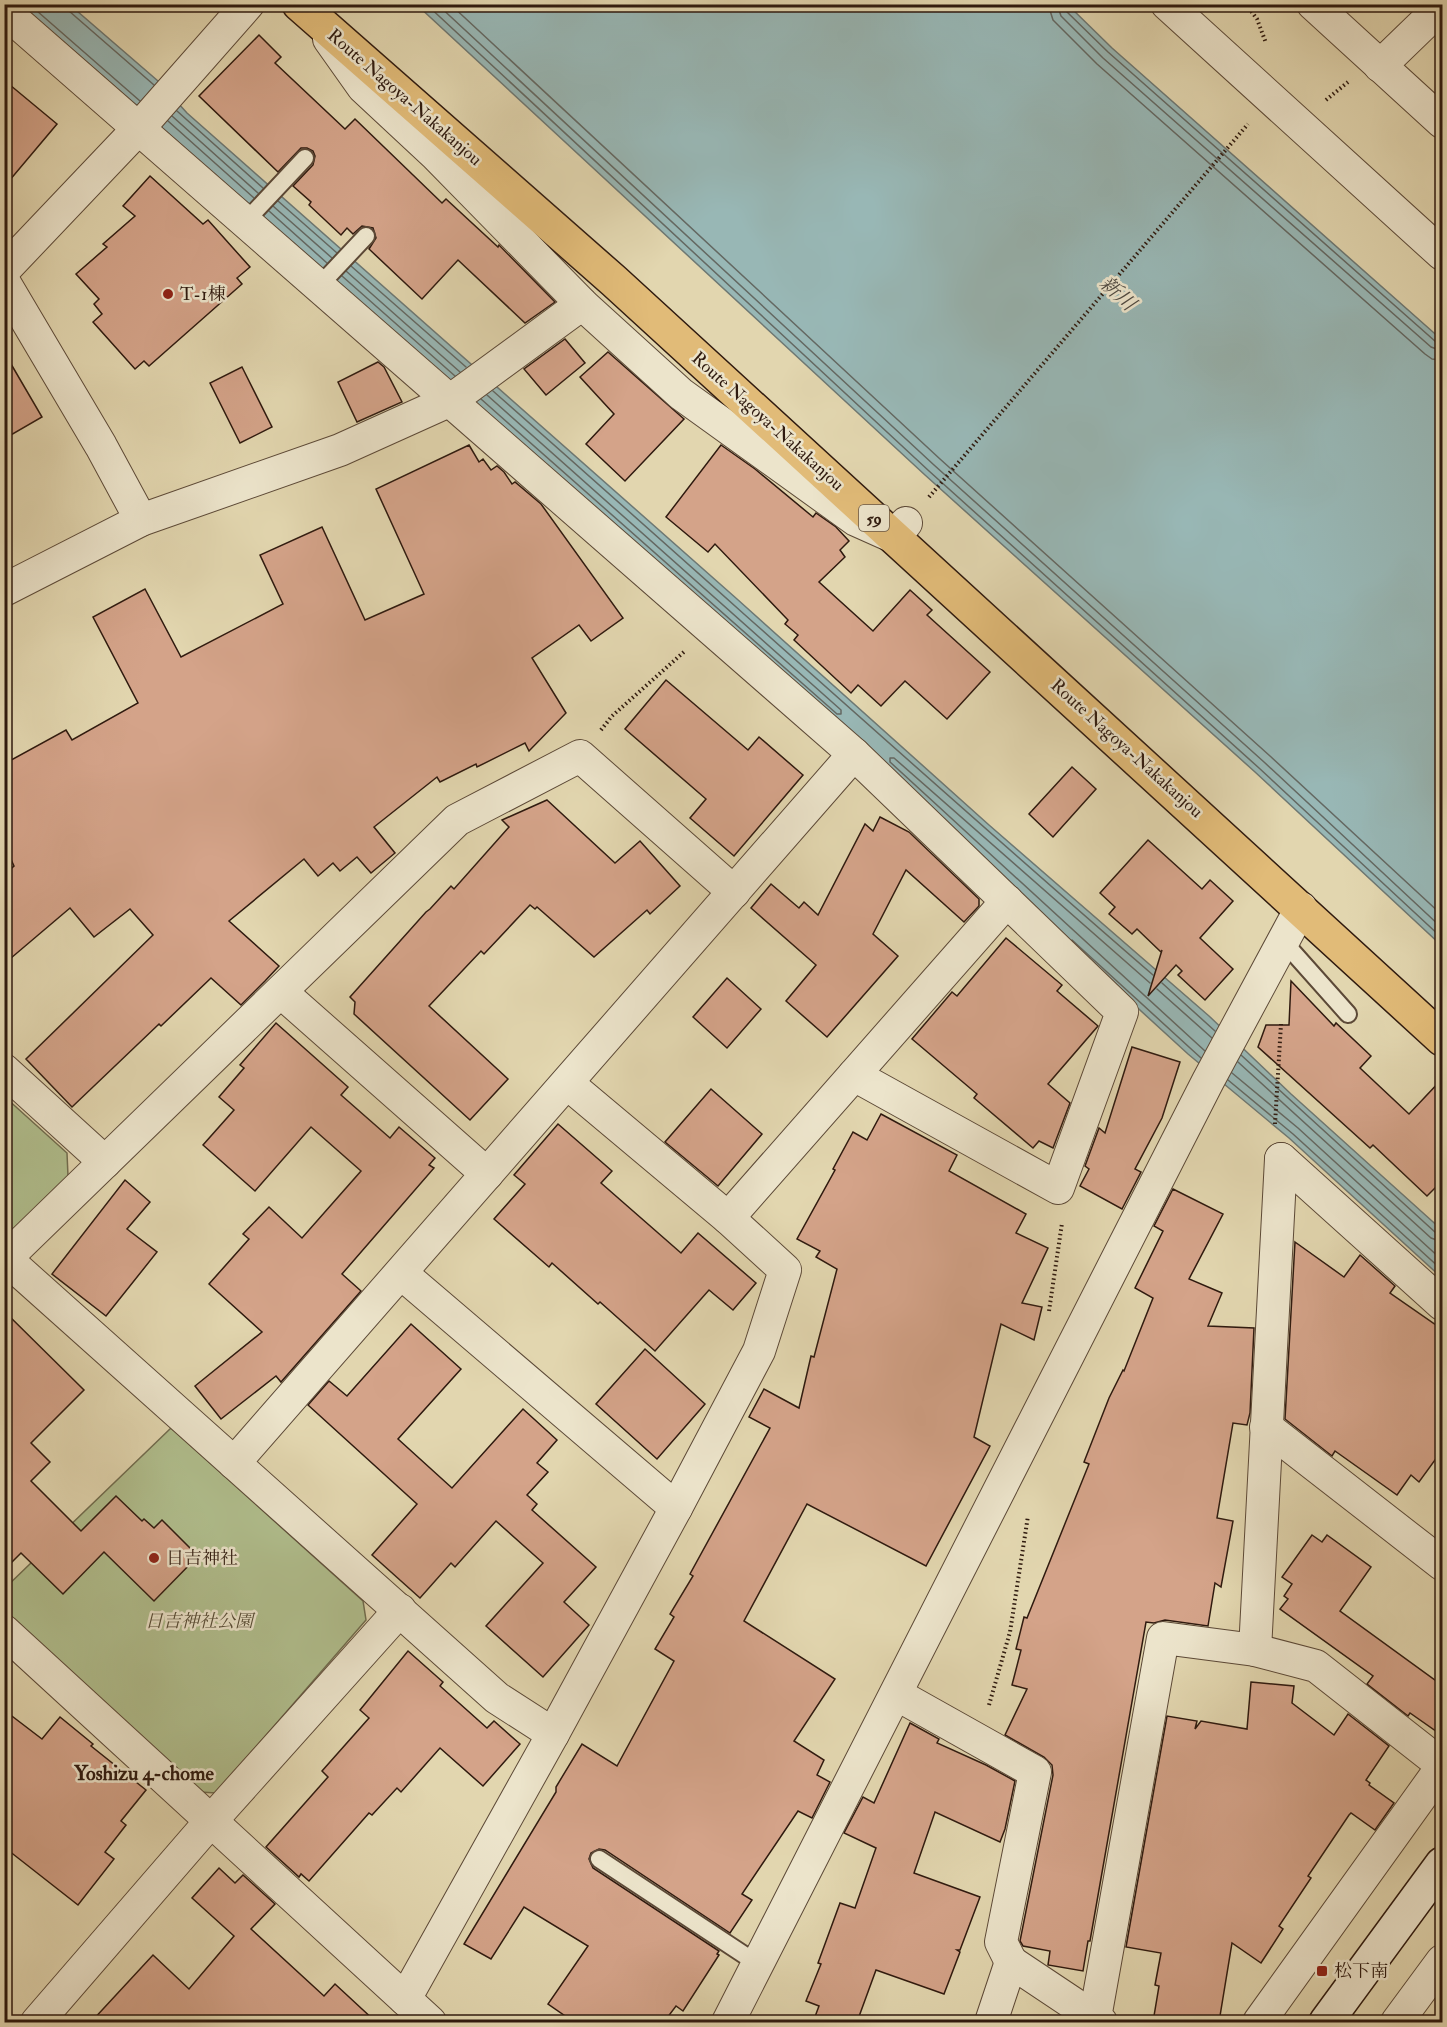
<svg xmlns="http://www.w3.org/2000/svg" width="1447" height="2027" font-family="'IM FELL Double Pica','Noto Serif JP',serif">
  <rect width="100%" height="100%" fill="#e2d6af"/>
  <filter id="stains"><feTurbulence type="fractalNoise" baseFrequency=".00333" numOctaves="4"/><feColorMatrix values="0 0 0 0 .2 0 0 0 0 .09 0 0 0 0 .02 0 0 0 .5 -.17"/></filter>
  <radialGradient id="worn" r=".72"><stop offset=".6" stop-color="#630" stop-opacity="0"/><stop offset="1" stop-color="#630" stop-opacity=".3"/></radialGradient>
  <g fill="#b0be8d" stroke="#706c4e" stroke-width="1.5">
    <polygon points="5,1097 67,1153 68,1176 5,1238"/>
    <polygon points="171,1428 363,1601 366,1620 216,1793 200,1792 5,1612 4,1589"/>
  </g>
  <g fill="#98b7b5" stroke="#6e7873" stroke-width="1.5">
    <polygon points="20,5 70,5 158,81 187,113 737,599 989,825 1209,1016 1291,1094 1442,1230 1442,1278 1289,1138 1188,1054 858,752 160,133 137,106"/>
    <polygon points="417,5 1068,5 1112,48 1442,340 1442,946 1255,772 925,475"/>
  </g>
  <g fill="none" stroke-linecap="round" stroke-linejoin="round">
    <g stroke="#646862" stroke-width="1.5">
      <polyline points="29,4 140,101"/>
      <polyline points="67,4 69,11 154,85"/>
      <polyline points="426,4 929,471 1259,768 1442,938"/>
      <polyline points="437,4 934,465 1264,762 1442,928"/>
      <polyline points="450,4 940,459 1270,756 1442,915"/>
      <polyline points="1048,4 1053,20 1097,64 1425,354 1432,359 1442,360"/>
      <polyline points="1057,4 1061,16 1103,58 1431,347 1442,351"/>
      <polyline points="1065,4 1066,11 1108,52 1436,342 1442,344"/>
      <polyline points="177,111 263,188"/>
      <polyline points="172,116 258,193"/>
      <polyline points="168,121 254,198"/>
      <polyline points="278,201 337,253"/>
      <polyline points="273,206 332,258"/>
      <polyline points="269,211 327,263"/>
      <polyline points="351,266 466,367"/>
      <polyline points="346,271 460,372"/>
      <polyline points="342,276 455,376"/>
      <path d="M493 391C713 585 931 783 1153 975"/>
      <polyline points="481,399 837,714 841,714 841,710 487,395"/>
      <polyline points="1072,940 1201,1058"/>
      <polyline points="1150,983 894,758 890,758 890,762 1205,1051"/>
      <polyline points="1162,983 1215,1031"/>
      <polyline points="1157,989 1212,1038"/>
      <polyline points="1241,1055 1436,1233 1442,1234"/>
      <polyline points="1238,1062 1431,1238 1442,1242"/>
      <polyline points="1232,1073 1298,1128 1442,1260"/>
      <polyline points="1228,1080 1293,1134 1442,1270"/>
    </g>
  </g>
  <g fill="#d4a389" stroke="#2f1a0f" stroke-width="1.5">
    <polygon points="259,35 281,57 275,63 345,129 355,119 442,203 446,199 498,247 499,245 555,302 525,323 458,260 422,299 369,249 376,238 373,228 362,226 353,234 347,228 341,235 309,205 311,202 293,186 313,165 315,156 313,151 307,148 301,148 278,172 199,96"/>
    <polygon points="4,80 57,124 4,187"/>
    <polygon points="150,176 203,224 208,220 250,267 237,278 242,284 149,366 144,361 135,369 93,322 102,314 94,304 99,299 76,274 107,247 103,244 135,216 123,206"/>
    <polygon points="565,339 585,363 546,395 524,369"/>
    <polygon points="4,352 42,417 4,439"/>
    <polygon points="608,352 684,419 625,481 586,444 614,414 580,377"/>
    <polygon points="378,362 384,367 402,402 357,422 338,382"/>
    <polygon points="242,367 272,427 240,443 210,383"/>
    <polygon points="469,445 479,462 483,459 491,470 497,466 504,472 512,484 515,482 541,504 623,618 591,641 579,625 532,658 566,713 529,751 525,743 477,767 476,764 440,782 437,777 374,827 395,853 371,873 357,857 340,871 333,863 318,876 304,859 229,921 279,966 265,981 241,1005 211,978 161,1026 159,1024 72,1107 26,1059 153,935 130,909 94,937 70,908 4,964 4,875 14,866 4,844 4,764 66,730 72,740 138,703 93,617 145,589 181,657 283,604 260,555 322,527 365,620 424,594 376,489"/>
    <polygon points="721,445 755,469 813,517 816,513 836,527 849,541 840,550 845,557 819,582 873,631 910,590 932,610 927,615 990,672 947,719 905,681 881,706 858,685 851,693 794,640 798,635 785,624 788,620 715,544 708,552 666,517"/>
    <polygon points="666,680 748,750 759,737 803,775 734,856 690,818 706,799 625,729"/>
    <polygon points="1072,767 1096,789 1053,837 1029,814"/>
    <polygon points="547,800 615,863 640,841 680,886 650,914 647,910 594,957 537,907 535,909 530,905 484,954 481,951 429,1006 508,1079 470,1120 354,1014 355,1002 350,997 426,912 430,909 451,886 454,889 509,827 502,820"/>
    <polygon points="880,817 909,832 979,899 979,906 964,922 906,870 873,934 898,956 827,1037 786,1001 816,965 751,908 771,884 799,908 804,902 818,915 865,824 873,831"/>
    <polygon points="1148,840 1202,889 1210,880 1233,901 1200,938 1233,969 1205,1000 1178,975 1182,971 1176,965 1148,996 1162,950 1161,952 1137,929 1132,934 1109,914 1115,907 1100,893"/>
    <polygon points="1006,938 1062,985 1057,991 1098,1026 1048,1084 1070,1103 1053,1148 1039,1141 1033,1148 974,1098 977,1094 912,1039 952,992 957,996"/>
    <polygon points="727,978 761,1009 727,1048 693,1017"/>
    <polygon points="1291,981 1334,1026 1336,1023 1371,1056 1360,1068 1409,1114 1443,1078 1443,1180 1427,1196 1373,1145 1370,1148 1258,1047 1266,1025 1289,1025"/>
    <polygon points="276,1023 348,1087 341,1095 390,1138 399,1127 435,1158 429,1165 434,1168 342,1274 361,1291 281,1382 276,1376 221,1419 195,1386 262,1332 209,1284 249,1239 243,1234 269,1207 302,1238 361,1171 311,1127 255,1191 203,1145 234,1110 219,1097 244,1068 240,1065"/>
    <polygon points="1132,1047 1180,1062 1162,1118 1135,1169 1141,1172 1122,1209 1080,1186 1089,1169 1085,1166 1099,1128 1105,1133"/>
    <polygon points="711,1089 762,1134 718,1186 665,1142"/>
    <polygon points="881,1114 957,1155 949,1171 1026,1214 1016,1233 1048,1248 1022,1303 1042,1307 1034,1340 1001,1324 974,1437 990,1446 926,1566 807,1504 744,1621 835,1679 794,1741 824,1760 817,1775 830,1782 812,1818 798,1811 742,1894 752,1900 730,1933 605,1850 599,1849 591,1853 589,1859 593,1868 719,1951 717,1954 719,1955 683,2011 676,2006 664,2022 574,2022 548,2004 588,1946 524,1907 491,1959 464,1944 556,1792 556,1787 582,1744 617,1766 674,1661 655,1649 674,1617 670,1614 693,1576 690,1574 770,1428 749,1417 764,1389 799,1408 811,1356 814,1357 837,1269 816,1257 820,1251 797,1239 835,1170 833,1169 853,1132 867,1140"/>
    <polygon points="558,1124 612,1171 601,1183 681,1253 698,1233 756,1283 733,1310 709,1290 655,1351 600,1302 598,1304 552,1263 549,1267 494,1219 525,1184 514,1175"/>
    <polygon points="125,1180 150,1202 127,1229 157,1252 106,1316 52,1274"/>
    <polygon points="1173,1189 1223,1214 1189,1279 1222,1293 1208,1326 1254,1328 1250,1413 1247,1425 1233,1423 1217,1518 1233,1521 1221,1587 1215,1583 1208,1626 1165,1620 1154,1623 1146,1622 1090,1941 1088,1941 1083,1971 1048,1965 1050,1951 1023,1946 1020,1941 1053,1775 1052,1765 1044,1757 1005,1735 1027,1689 1012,1685 1021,1650 1016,1649 1024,1617 1027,1618 1089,1464 1084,1462 1109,1398 1123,1370 1124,1371 1153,1298 1135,1288 1163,1231 1154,1226"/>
    <polygon points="1295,1242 1344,1277 1360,1255 1395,1286 1390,1293 1443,1330 1443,1449 1419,1482 1411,1475 1397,1495 1335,1451 1332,1456 1285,1419"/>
    <polygon points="4,1311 84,1390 31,1443 50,1462 31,1481 81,1531 116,1496 142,1521 144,1519 154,1528 162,1520 198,1556 154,1601 104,1552 63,1594 21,1553 4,1570"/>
    <polygon points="411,1324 461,1369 398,1439 452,1488 523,1409 557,1440 537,1463 548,1472 527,1495 537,1504 532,1510 596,1567 564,1602 589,1625 543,1677 486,1626 543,1563 496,1521 455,1567 451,1563 420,1598 372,1555 417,1504 308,1405 329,1381 347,1396"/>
    <polygon points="645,1349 705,1404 657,1459 596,1404"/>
    <polygon points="1312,1535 1322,1542 1327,1535 1371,1567 1340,1611 1443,1686 1443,1736 1410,1713 1408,1716 1367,1684 1373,1676 1280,1609 1288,1599 1284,1596 1292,1584 1282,1577"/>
    <polygon points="408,1651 443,1682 440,1686 487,1728 494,1721 520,1744 483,1786 440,1748 401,1792 397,1788 372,1815 369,1813 309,1881 301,1874 299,1877 266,1847 328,1777 322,1771 369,1718 360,1710"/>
    <polygon points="1251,1682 1294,1686 1292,1703 1334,1735 1348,1714 1389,1746 1366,1780 1370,1783 1369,1785 1394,1803 1375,1830 1351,1813 1349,1815 1308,1876 1311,1878 1279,1926 1283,1929 1261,1963 1232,1943 1219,2022 1153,2022 1159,1986 1155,1985 1161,1953 1126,1947 1167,1716 1197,1721 1195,1729 1201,1721 1247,1729"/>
    <polygon points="4,1710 42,1739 60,1717 93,1744 91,1746 146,1790 121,1821 126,1825 105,1852 114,1859 78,1905 4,1847"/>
    <polygon points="910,1723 939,1739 937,1743 986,1765 1015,1781 1005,1829 1000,1842 935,1812 914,1873 980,1897 960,1950 957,1950 960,1952 944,1994 876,1970 857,2022 813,2022 819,2006 806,2001 821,1964 818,1963 840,1903 855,1908 876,1848 844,1833 863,1797 874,1803"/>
    <polygon points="219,1868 235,1883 243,1875 275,1904 251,1929 324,1996 335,1984 376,2022 91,2022 153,1955 189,1989 234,1936 192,1898"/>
  </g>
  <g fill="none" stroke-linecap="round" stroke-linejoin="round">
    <defs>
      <g id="lane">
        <polyline points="245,222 305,158"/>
        <polyline points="319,286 366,236"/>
        <polyline points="1283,941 1348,1014"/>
        <polyline points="599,1859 758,1964"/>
      </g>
      <g id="street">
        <polyline points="1167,4 1442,254"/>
        <polyline points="1313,4 1442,122"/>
        <polyline points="4,11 854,754 1122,1012 1058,1188 854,1075"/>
        <polyline points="329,39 363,87 436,155 582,304 681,394 856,520 894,537 906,523"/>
        <polyline points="1380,66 1442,6"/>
        <polyline points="4,270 138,129 248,4"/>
        <polyline points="4,282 101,446 141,520"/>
        <polyline points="4,590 141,520 340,450 451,400 582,304"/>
        <polyline points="281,992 487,1174"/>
        <polyline points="4,1070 105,1162"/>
        <polyline points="1281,1159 1442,1304"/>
        <polyline points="728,1218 1007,901"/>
        <polyline points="6,1259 497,1698 553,1734"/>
        <polyline points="4,1260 457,820 580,756 734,892"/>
        <polyline points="401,1273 676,1508"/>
        <polyline points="1266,1427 1442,1564"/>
        <polyline points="234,1463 854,754"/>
        <polyline points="4,1631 430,2022"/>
        <polyline points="1255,1650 1281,1159"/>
        <polyline points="896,1694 1035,1772 1001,1942 1011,1962"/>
        <polyline points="405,1999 553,1734 676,1508 759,1351 785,1270 728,1218 567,1083"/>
        <polyline points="37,2022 210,1822 400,1610"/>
        <polyline points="728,2022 1208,1081 1301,908"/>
        <polyline points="991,2022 1011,1962 1095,2018"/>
        <polyline points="1101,2022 1095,2018 1163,1638 1255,1650 1316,1666 1442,1765"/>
        <polyline points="1259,2022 1442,1767"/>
        <polyline points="1397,2022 1442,1961"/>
      </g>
      <polyline id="secondary" points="1326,2022 1442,1864"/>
      <polyline id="primary" points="299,4 614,281 1442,1039"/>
    </defs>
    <use href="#lane" stroke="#5c4937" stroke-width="20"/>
    <use href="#street" stroke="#5c4937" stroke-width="34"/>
    <use href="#secondary" stroke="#2f1a0f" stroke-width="36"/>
    <use href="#primary" stroke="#2f1a0f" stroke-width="36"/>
    <g stroke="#2f1a0f" stroke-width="4" stroke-dasharray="1.5 3" stroke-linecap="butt">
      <polyline points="1246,4 1257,19 1266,43"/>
      <polyline points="1326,100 1348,82"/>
      <polyline points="929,497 1248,124"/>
      <polyline points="601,730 612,716 685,651"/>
      <polyline points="1275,1124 1281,1024"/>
      <polyline points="1049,1311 1062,1223"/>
      <polyline points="989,1705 1010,1632 1028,1516"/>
    </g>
    <use href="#lane" stroke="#ece4cb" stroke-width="16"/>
    <use href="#street" stroke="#ece4cb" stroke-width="32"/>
    <use href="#secondary" stroke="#ece4cb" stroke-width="33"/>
    <use href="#primary" stroke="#e1bb78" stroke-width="33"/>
  </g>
  <g fill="#8f2418" stroke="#ece4cb" stroke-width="2">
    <circle cx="168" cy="294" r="6"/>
    <circle cx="154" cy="1558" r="6"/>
    <rect x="1316" y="1965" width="12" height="12" rx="3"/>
  </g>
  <g text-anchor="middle" stroke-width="5" stroke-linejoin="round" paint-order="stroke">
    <rect fill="#ece4cb" stroke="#685747" stroke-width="1.5" x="859" y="505" width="30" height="26" rx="4.5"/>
    <g font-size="16" font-weight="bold" fill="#2f1a0f">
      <text x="874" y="524">59</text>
    </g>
    <g font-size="18" fill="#2f1a0f" stroke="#ece4cb">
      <text transform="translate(405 97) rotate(41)" y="6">Route Nagoya-Nakakanjou</text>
      <text transform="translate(768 421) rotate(42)" y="6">Route Nagoya-Nakakanjou</text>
      <text transform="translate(1127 748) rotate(42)" y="6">Route Nagoya-Nakakanjou</text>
    </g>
    <g font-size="18" fill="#2f1a0f" stroke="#ece4cb" text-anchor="start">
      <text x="180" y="300">T-1棟</text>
      <text x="166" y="1564">日吉神社</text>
      <text x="1334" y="1977">松下南</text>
    </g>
    <g font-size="18" font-style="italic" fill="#564b35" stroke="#ece4cb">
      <text x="199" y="1627">日吉神社公園</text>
    </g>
    <g font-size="20" font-style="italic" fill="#4e4941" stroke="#ece4cb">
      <text transform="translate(1118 293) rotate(42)" y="7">新川</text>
    </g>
    <g font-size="20" font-weight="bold" fill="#2f1a0f" stroke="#ece4cb">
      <text x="144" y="1780">Yoshizu 4-chome</text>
    </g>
  </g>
  <rect width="1447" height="2027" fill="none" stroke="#e2d6af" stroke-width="24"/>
  <rect x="6" y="6" width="1435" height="2015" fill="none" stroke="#2f1a0f" stroke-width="3"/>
  <rect x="12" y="12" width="1423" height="2003" fill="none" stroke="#2f1a0f" stroke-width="1.5"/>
  <rect width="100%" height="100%" filter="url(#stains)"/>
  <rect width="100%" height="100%" fill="url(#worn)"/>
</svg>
